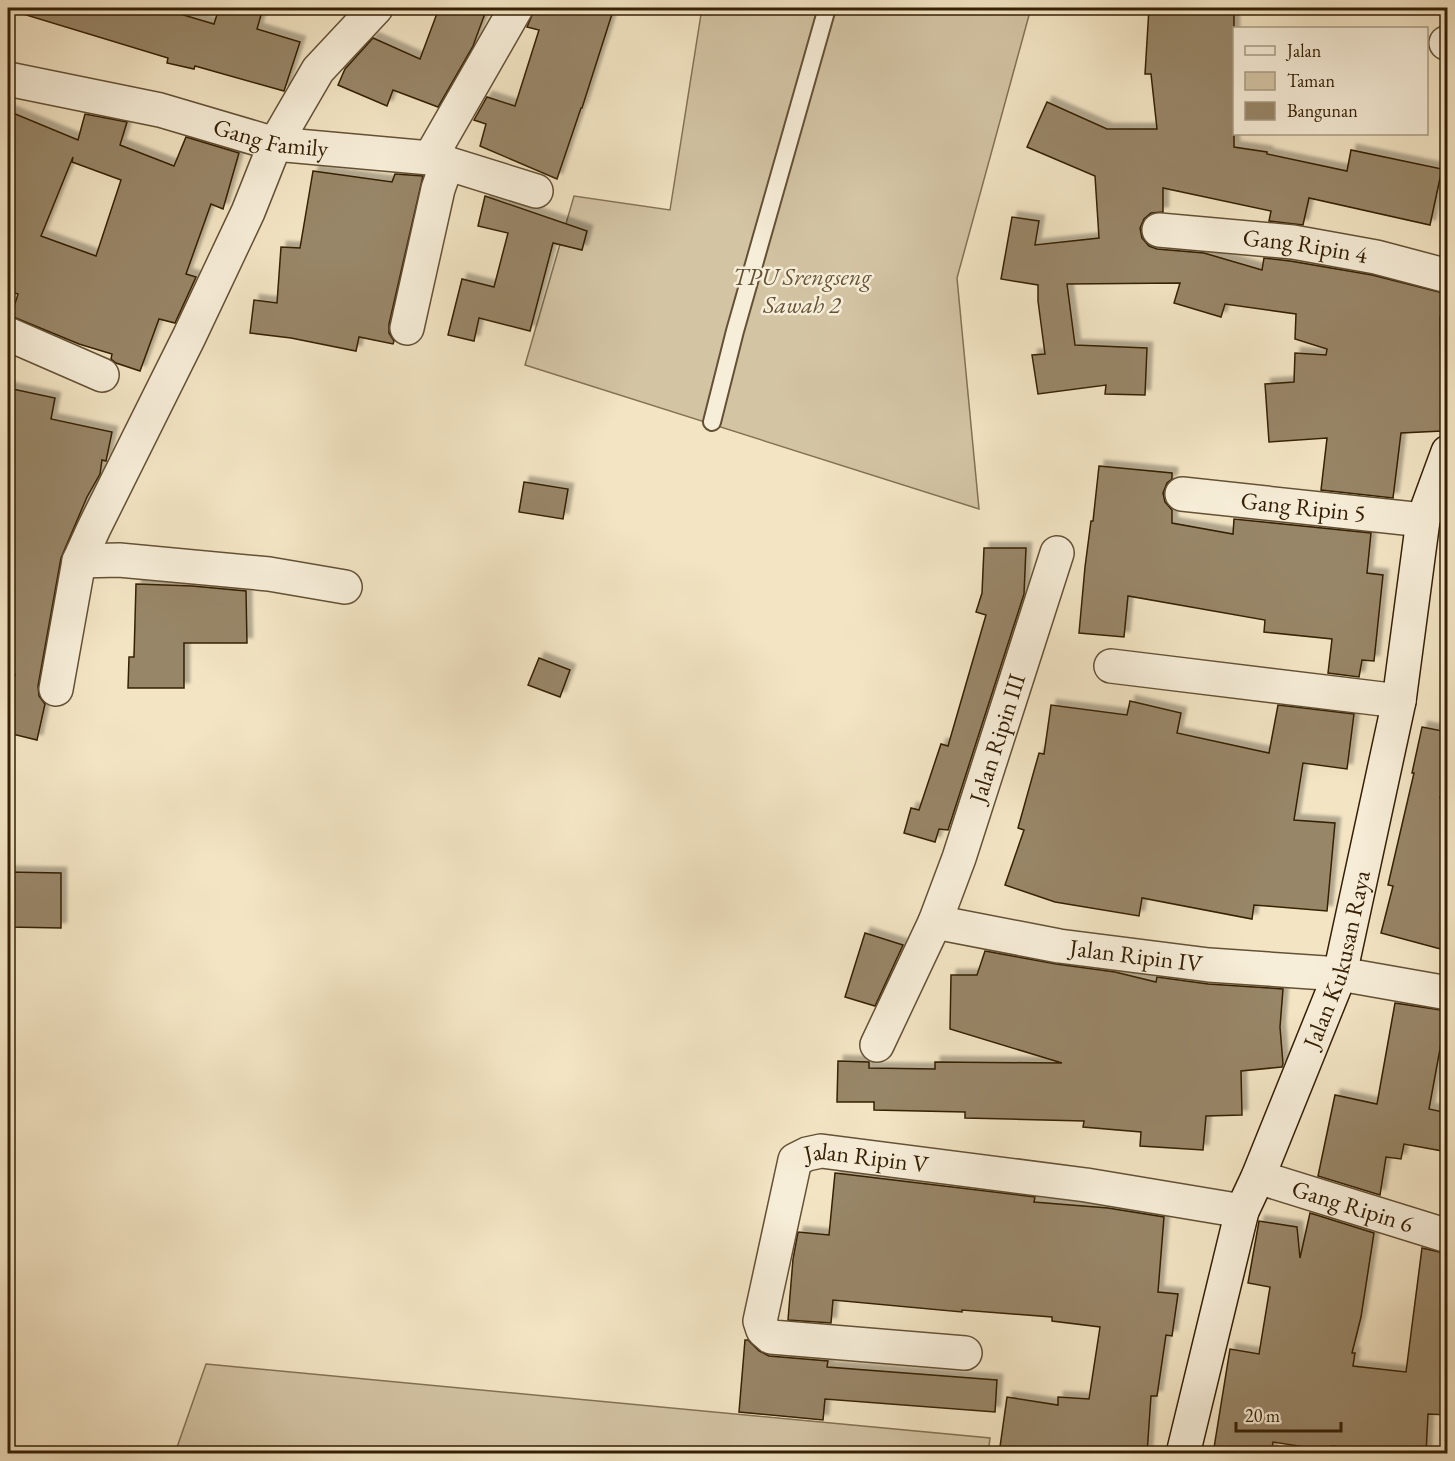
<svg xmlns="http://www.w3.org/2000/svg" width="1455" height="1461" font-family="'EB Garamond',serif">
  <defs>
    <filter id="shadow"><feDropShadow dx="5.5" dy="-5.5" stdDeviation="1.5" flood-color="#0004"/></filter>
  </defs>
  <rect width="100%" height="100%" fill="#f3e5c4"/>
  <filter id="stains"><feTurbulence type="fractalNoise" baseFrequency=".00333" numOctaves="4"/><feColorMatrix values="0 0 0 0 .2 0 0 0 0 .09 0 0 0 0 .02 0 0 0 .5 -.17"/></filter>
  <radialGradient id="worn" r=".72"><stop offset=".6" stop-color="#630" stop-opacity="0"/><stop offset="1" stop-color="#630" stop-opacity=".3"/></radialGradient>
  <g fill="#d3c4a4" stroke="#847254" stroke-width="1.5">
    <polygon points="702,8 1031,8 957,278 979,509 525,365 574,196 670,210"/>
    <polygon points="206,1364 990,1438 988,1454 175,1453"/>
  </g>
  <g fill="#988668" stroke="#352005" stroke-width="1.5" fill-rule="evenodd" filter="url(#shadow)">
    <polygon points="24,8 160,8 214,24 219,8 263,8 257,29 300,42 284,91 195,66 194,69 167,63 168,58 23,14"/>
    <polygon points="439,8 487,8 473,46 438,107 393,90 387,106 338,85 345,69 373,38 420,59"/>
    <polygon points="535,8 592,8 612,14 582,108 581,108 557,179 480,146 486,124 474,120 487,97 515,106 539,30 527,27"/>
    <polygon points="1149,8 1234,8 1234,147 1267,152 1267,154 1347,171 1351,150 1442,169 1430,225 1309,198 1303,225 1269,221 1271,211 1163,188 1163,212 1151,213 1144,219 1140,228 1142,238 1149,246 1157,249 1204,253 1262,270 1264,258 1290,261 1372,275 1447,294 1440,318 1442,431 1401,433 1393,498 1321,490 1327,438 1269,442 1265,384 1294,382 1295,353 1326,355 1327,349 1295,339 1296,314 1225,304 1221,317 1174,303 1180,283 1067,284 1075,345 1147,348 1145,395 1105,394 1106,385 1038,394 1032,355 1045,354 1038,301 1038,285 1001,279 1012,217 1039,221 1035,245 1099,238 1095,176 1027,147 1047,102 1107,129 1157,129 1151,74 1145,74"/>
    <path d="M8 111 78 140 85 114 127 122 120 145 174 166 186 137 239 153 223 209 211 204 186 274 196 277 175 323 159 319 140 371 116 363 111 359 112 354 79 344 11 316 18 294 8 291ZM73 157 72 162 121 180 96 256 41 236Z"/>
    <polygon points="313,171 392,182 395,174 423,176 389,324 389,333 394,341 393,344 359,337 356,351 291,338 250,333 254,300 277,303 281,247 300,248"/>
    <polygon points="485,196 587,231 582,250 553,243 530,331 479,318 474,341 448,335 462,279 494,287 508,233 478,226"/>
    <polygon points="8,388 55,398 51,419 112,432 106,461 102,460 100,474 87,497 61,558 38,686 39,696 45,704 37,740 8,733 8,707 15,674 8,674"/>
    <polygon points="1099,466 1172,473 1172,479 1167,483 1163,493 1165,502 1172,510 1172,523 1233,534 1234,519 1371,533 1367,573 1383,575 1374,661 1362,660 1359,677 1328,673 1332,639 1264,632 1265,620 1128,596 1124,637 1079,633 1085,567 1091,521 1093,521"/>
    <polygon points="524,482 568,489 563,519 519,512"/>
    <polygon points="984,548 1026,548 1024,594 948,830 939,829 935,842 904,833 911,808 919,810 941,744 948,746 986,615 976,612 982,593"/>
    <polygon points="136,584 192,586 246,591 247,643 184,643 184,688 128,688 129,657 134,657"/>
    <polygon points="539,658 570,670 560,697 528,685"/>
    <polygon points="1130,701 1181,713 1177,733 1269,753 1278,705 1354,714 1347,769 1303,763 1294,820 1335,823 1327,911 1254,905 1252,919 1142,898 1139,916 1055,902 1005,885 1024,830 1018,828 1039,753 1044,754 1051,705 1127,715"/>
    <polygon points="1422,727 1448,732 1448,762 1440,798 1448,799 1448,951 1381,933 1393,886 1388,885 1414,773 1412,773"/>
    <polygon points="8,872 61,873 61,928 8,927"/>
    <polygon points="865,933 903,945 875,1006 845,997"/>
    <polygon points="985,951 1056,964 1115,972 1156,982 1157,977 1208,984 1283,989 1280,1027 1283,1064 1282,1067 1241,1071 1242,1115 1206,1116 1203,1150 1140,1146 1141,1132 1083,1127 1084,1121 965,1118 965,1112 874,1110 874,1102 837,1102 838,1061 869,1062 869,1068 935,1069 935,1062 1062,1063 950,1029 951,975 977,975"/>
    <polygon points="1395,1003 1447,1011 1429,1109 1448,1113 1448,1152 1404,1144 1401,1159 1386,1157 1380,1195 1318,1176 1335,1095 1377,1104"/>
    <polygon points="835,1173 1035,1197 1034,1202 1108,1208 1164,1217 1158,1292 1178,1294 1172,1336 1166,1335 1157,1396 1151,1396 1147,1454 999,1454 1007,1397 1058,1405 1058,1397 1089,1399 1100,1327 1052,1321 1052,1317 962,1310 962,1312 833,1300 831,1323 788,1320 793,1259 798,1232 829,1235"/>
    <polygon points="1310,1213 1374,1233 1361,1317 1352,1353 1355,1353 1353,1366 1406,1372 1422,1248 1448,1254 1448,1415 1428,1414 1426,1454 1390,1452 1332,1446 1331,1451 1273,1442 1271,1454 1213,1454 1230,1349 1259,1354 1270,1287 1248,1283 1259,1221 1297,1227 1300,1258"/>
    <polygon points="745,1340 748,1340 759,1351 769,1356 828,1361 827,1367 997,1380 995,1412 825,1399 823,1420 739,1412"/>
  </g>
  <g fill="none" stroke-linecap="round" stroke-linejoin="round">
    <defs>
      <polyline id="lane" points="712,422 735,331 827,8"/>
      <g id="street">
        <polyline points="1446,43 1448,43"/>
        <path id="s1" d="M8 79 160 110 275 144 430 158 536 191"/>
        <polyline points="430,158 516,8"/>
        <path id="s2" d="M1159 230 1293 242 1376 257 1448 276"/>
        <polyline points="407,328 438,189 447,163"/>
        <polyline points="8,334 102,375"/>
        <path id="s3" d="M1182 494 1423 520"/>
        <polyline points="79,561 119,560 269,574 345,587"/>
        <polyline points="1111,666 1399,701"/>
        <polyline points="56,689 79,561 94,528 189,337 248,212 275,144 318,70 376,8"/>
        <path id="s4" d="M935 922 1059 946 1209 965 1340 974 1448 993"/>
        <path id="s5" d="M877 1045 935 922 959 858 1057 553"/>
        <path id="s6" d="M1258 1177 1448 1236"/>
        <path id="s7" d="M965 1353 771 1337 763 1330 760 1321 795 1160 807 1154 821 1151 1086 1185 1242 1211"/>
      </g>
      <g id="secondary">
        <path id="s8" d="M1183 1454 1242 1211 1258 1177 1340 974 1399 701 1423 520 1448 452"/>
      </g>
    </defs>
    <use href="#lane" stroke="#645135" stroke-width="20"/>
    <use href="#street" stroke="#645135" stroke-width="36"/>
    <use href="#secondary" stroke="#352005" stroke-width="36"/>
    <use href="#lane" stroke="#f7eed9" stroke-width="16"/>
    <use href="#street" stroke="#f7eed9" stroke-width="33"/>
    <use href="#secondary" stroke="#f7eed9" stroke-width="33"/>
  </g>
  <g text-anchor="middle" stroke-width="5" stroke-linejoin="round" paint-order="stroke">
    <g font-size="24" fill="#352005" stroke="#f7eed9">
      <text dy="8" stroke="none"><textPath href="#s1" startOffset="270">Gang Family</textPath></text>
      <text dy="8" stroke="none"><textPath href="#s2" startOffset="147">Gang Ripin 4</textPath></text>
      <text dy="8" stroke="none"><textPath href="#s3" startOffset="122">Gang Ripin 5</textPath></text>
      <text dy="8" stroke="none"><textPath href="#s5" startOffset="330">Jalan Ripin III</textPath></text>
      <text dy="8" stroke="none"><textPath href="#s4" startOffset="204">Jalan Ripin IV</textPath></text>
      <text dy="8" stroke="none"><textPath href="#s8" startOffset="520">Jalan Kukusan Raya</textPath></text>
      <text dy="8" stroke="none"><textPath href="#s7" startOffset="453">Jalan Ripin V</textPath></text>
      <text dy="8" stroke="none"><textPath href="#s6" startOffset="99">Gang Ripin 6</textPath></text>
    </g>
    <g font-size="24" font-style="italic" fill="#645135" stroke="#f7eed9">
      <text x="802" y="285">TPU Srengseng<tspan x="802" dy="28">Sawah 2</tspan></text>
    </g>
  </g>
  <rect width="1455" height="1461" fill="none" stroke="#f3e5c4" stroke-width="30"/>
  <rect x="9" y="9" width="1437" height="1443" fill="none" stroke="#352005" stroke-width="3"/>
  <rect x="15" y="15" width="1425" height="1431" fill="none" stroke="#352005" stroke-width="1.5"/>
  <rect x="1233" y="27" width="195" height="108" fill="#f7eed9" stroke="#a99c84" stroke-width="1.5"/>
  <rect x="1245" y="46" width="30" height="9" fill="#f7eed9" stroke="#a99c84" stroke-width="1.5"/>
  <text x="1287" y="57" font-size="18" fill="#352005">Jalan</text>
  <rect x="1245" y="72" width="30" height="18" fill="#d3c4a4" stroke="#a99c84" stroke-width="1.5"/>
  <text x="1287" y="87" font-size="18" fill="#352005">Taman</text>
  <rect x="1245" y="102" width="30" height="18" fill="#988668" stroke="#a99c84" stroke-width="1.5"/>
  <text x="1287" y="117" font-size="18" fill="#352005">Bangunan</text>
  <path d="M1236 1422v9h105v-9" fill="none" stroke="#352005" stroke-width="3"/>
  <text x="1245" y="1422" font-size="18" fill="#352005" stroke="#f7eed9" stroke-width="4.5" paint-order="stroke">20 m</text>
  <rect width="100%" height="100%" filter="url(#stains)"/>
  <rect width="100%" height="100%" fill="url(#worn)"/>
</svg>
